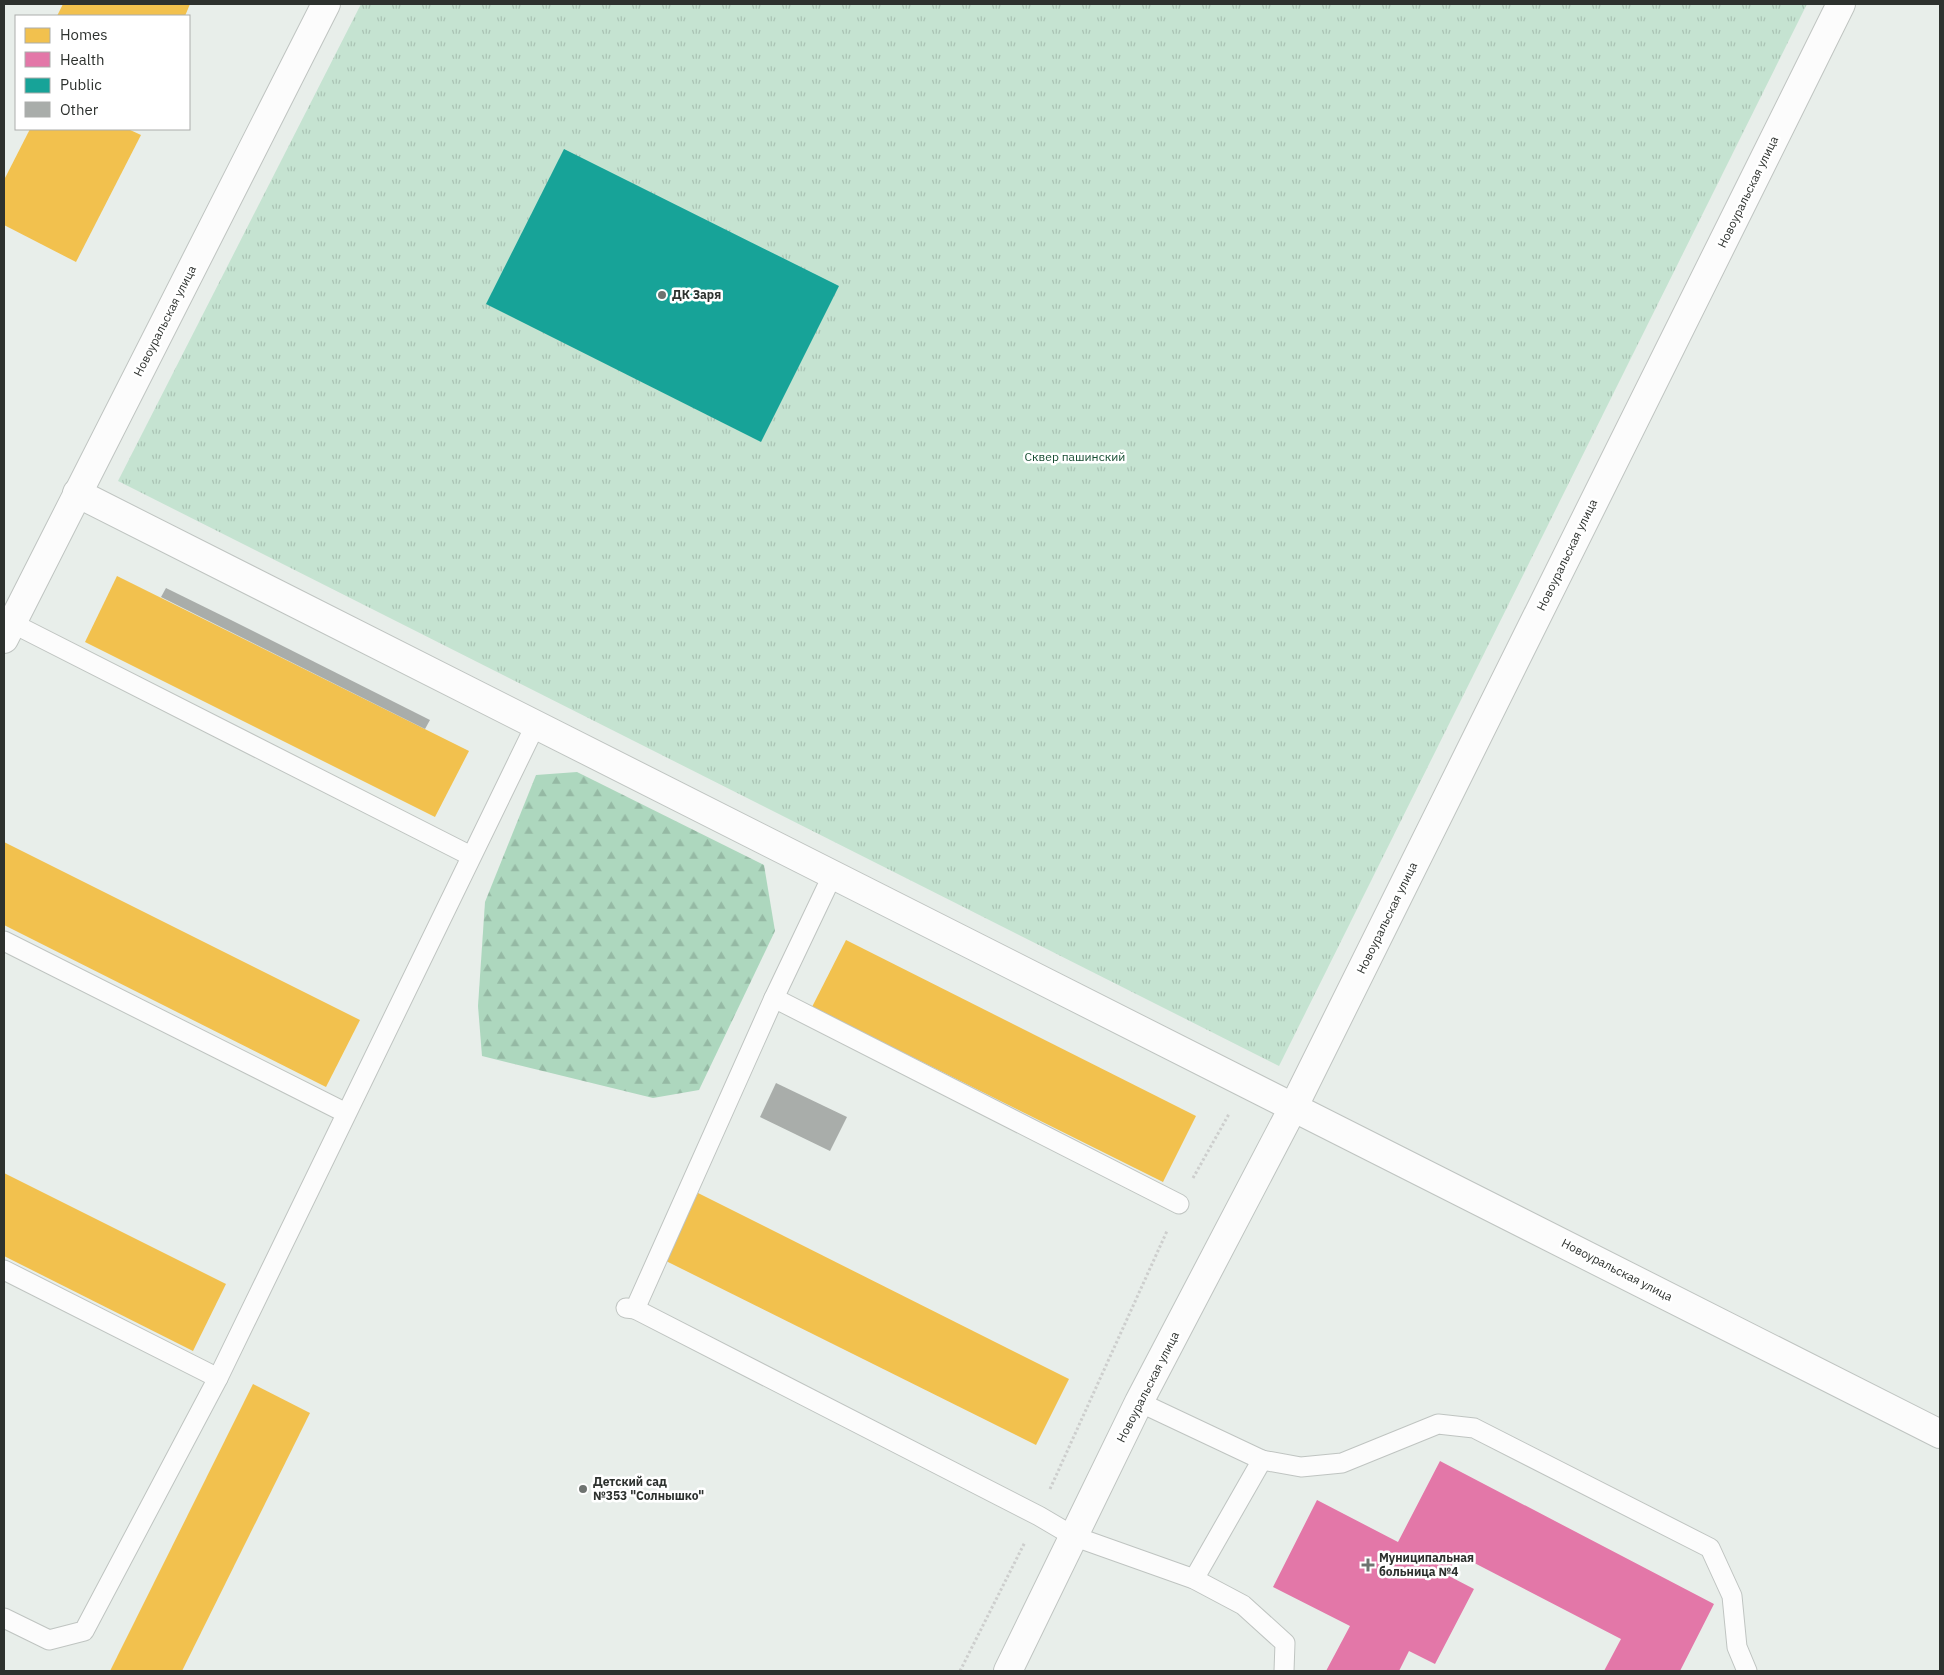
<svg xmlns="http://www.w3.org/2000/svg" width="1944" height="1675" font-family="'IBM Plex Sans',sans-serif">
  <defs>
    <pattern id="forest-firs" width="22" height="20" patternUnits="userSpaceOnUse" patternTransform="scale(1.25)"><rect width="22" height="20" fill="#add7be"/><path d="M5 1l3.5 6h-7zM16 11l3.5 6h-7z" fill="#95b9a4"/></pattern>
    <pattern id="park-tufts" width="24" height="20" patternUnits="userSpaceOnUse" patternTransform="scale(1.25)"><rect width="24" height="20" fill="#c5e3d1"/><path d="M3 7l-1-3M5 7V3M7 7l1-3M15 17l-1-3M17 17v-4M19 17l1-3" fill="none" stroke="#aac3b4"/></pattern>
  </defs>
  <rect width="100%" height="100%" fill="#e8eeea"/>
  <polygon fill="url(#forest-firs)" points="577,772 764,865 775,931 699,1090 653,1098 482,1056 478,1006 485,902 536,775"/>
  <polygon fill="url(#park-tufts)" points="361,4 1807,4 1279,1066 118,481"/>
  <g fill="#f2c14e">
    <polygon points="63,4 190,4 185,16 57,16"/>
    <polygon points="30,129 128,129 141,135 76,262 4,225 4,180"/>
    <polygon points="117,576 469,751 435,817 85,642"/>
    <polygon points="4,842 360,1020 326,1087 4,925"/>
    <polygon points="846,940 1196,1116 1163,1182 812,1007"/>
    <polygon points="4,1173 226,1284 193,1351 4,1256"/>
    <polygon points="698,1193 1069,1379 1036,1445 664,1260"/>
    <polygon points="253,1384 310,1413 182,1671 110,1671"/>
  </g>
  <polygon fill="#e377a8" points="1440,1461 1714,1604 1680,1671 1604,1671 1621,1639 1457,1554 1447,1575 1474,1589 1435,1664 1409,1651 1399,1671 1326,1671 1350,1626 1273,1587 1317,1500 1398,1542"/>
  <polygon fill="#17a398" points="564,149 839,286 761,442 486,304"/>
  <g fill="#a9adaa">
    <polygon points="166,588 233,621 430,720 425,729 161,597"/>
    <polygon points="776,1083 847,1117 830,1151 760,1117"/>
  </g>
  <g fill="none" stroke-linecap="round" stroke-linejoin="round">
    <defs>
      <g id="lane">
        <polyline points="12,623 471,856"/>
        <polyline points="4,941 346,1113"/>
        <polyline points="774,998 1179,1204"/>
        <polyline points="4,1270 218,1378"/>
        <polyline points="626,1308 635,1309 774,998 833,874"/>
        <polyline points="635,1309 1039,1516 1073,1536 1194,1579 1243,1605 1285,1643 1284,1671"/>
        <polyline points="1139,1402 1262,1460 1301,1467 1342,1463 1438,1424 1474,1428 1710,1548 1732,1596 1737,1647 1747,1671"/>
        <polyline points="1194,1579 1262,1460"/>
        <polyline points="4,1618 49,1640 84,1631 218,1378 536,724"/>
      </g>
      <g id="street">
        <polyline points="77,493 1940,1434"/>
        <polyline points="4,639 326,4"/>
        <polyline points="1008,1671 1139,1402 1294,1106 1841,4"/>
      </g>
    </defs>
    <use href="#lane" stroke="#bfc4c1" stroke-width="21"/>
    <use href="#street" stroke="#bfc4c1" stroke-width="30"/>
    <g stroke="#cdcecd" stroke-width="3" stroke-dasharray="2.5 2.5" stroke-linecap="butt">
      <polyline points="1193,1178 1229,1114"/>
      <polyline points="1050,1489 1167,1231"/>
      <polyline points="960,1671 1025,1542"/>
    </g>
    <use href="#lane" stroke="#fcfcfc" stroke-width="19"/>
    <use href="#street" stroke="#fcfcfc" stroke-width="28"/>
  </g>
  <g fill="#6e7370" stroke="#fff" stroke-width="2">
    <circle cx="662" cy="295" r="5"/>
    <circle cx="583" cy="1489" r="5"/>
    <path d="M1365.5 1557.5h5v5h5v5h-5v5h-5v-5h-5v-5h5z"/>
  </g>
  <g text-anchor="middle" stroke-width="5" stroke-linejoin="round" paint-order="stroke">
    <g font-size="12" fill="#2d312e" stroke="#fff">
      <text transform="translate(1748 192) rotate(-64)" y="4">Новоуральская улица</text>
      <text transform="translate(165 321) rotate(-63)" y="4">Новоуральская улица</text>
      <text transform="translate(1567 555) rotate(-64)" y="4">Новоуральская улица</text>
      <text transform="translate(1387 918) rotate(-64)" y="4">Новоуральская улица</text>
      <text transform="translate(1617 1270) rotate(27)" y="4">Новоуральская улица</text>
      <text transform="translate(1148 1387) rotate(-63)" y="4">Новоуральская улица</text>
    </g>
    <g font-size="12" font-weight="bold" fill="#2d312e" stroke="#fff" text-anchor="start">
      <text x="672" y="299">ДК Заря</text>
      <text x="593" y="1486">Детский сад<tspan x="593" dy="14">№353 "Солнышко"</tspan></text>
      <text x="1379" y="1562">Муниципальная<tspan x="1379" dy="14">больница №4</tspan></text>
    </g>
    <g font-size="12" fill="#144b2f" stroke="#fff">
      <text x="1075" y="461">Сквер пашинский</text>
    </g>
  </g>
  <rect width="1944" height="1675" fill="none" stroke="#2d312e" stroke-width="10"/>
  <rect x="15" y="15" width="175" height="115" fill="#ffffff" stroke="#abadab"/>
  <rect x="25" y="28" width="25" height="15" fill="#f2c14e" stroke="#abadab"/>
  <text x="60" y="40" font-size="15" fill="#2d312e">Homes</text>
  <rect x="25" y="52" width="25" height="15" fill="#e377a8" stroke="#abadab"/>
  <text x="60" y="65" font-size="15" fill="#2d312e">Health</text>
  <rect x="25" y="78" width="25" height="15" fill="#17a398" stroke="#abadab"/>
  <text x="60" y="90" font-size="15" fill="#2d312e">Public</text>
  <rect x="25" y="102" width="25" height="15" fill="#a9adaa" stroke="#abadab"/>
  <text x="60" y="115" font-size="15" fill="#2d312e">Other</text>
</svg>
